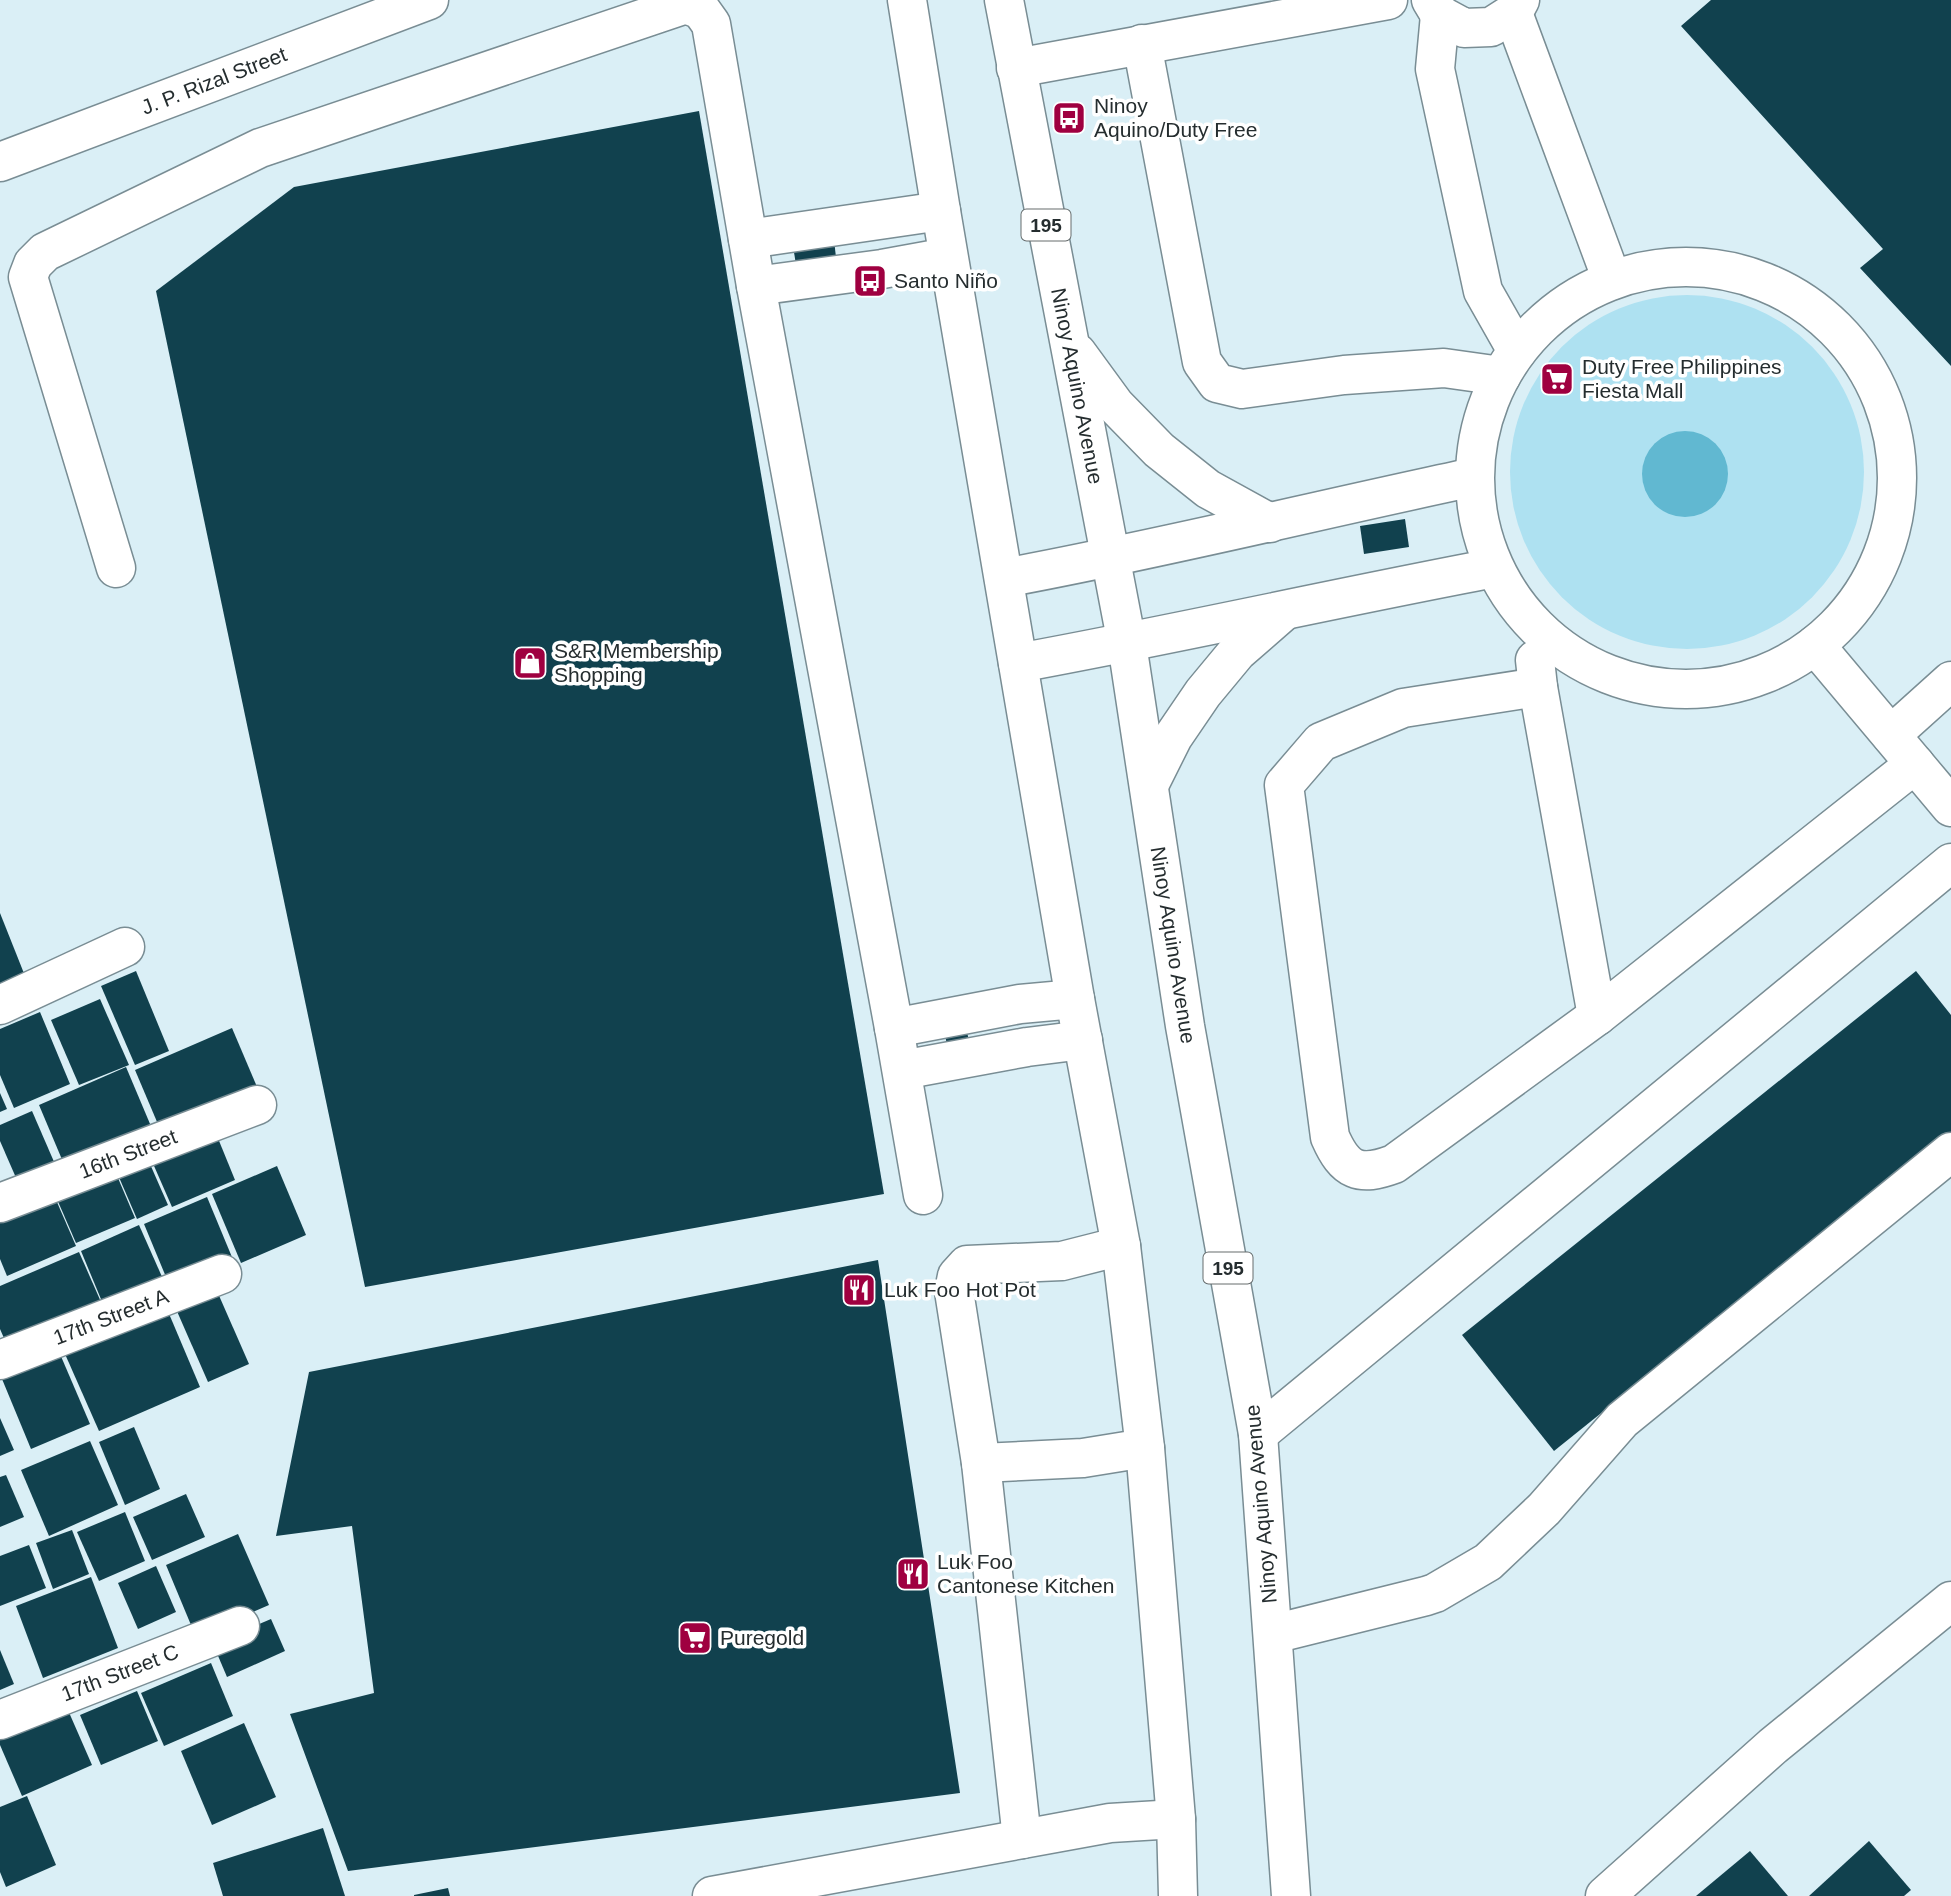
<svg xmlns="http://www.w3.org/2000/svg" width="1951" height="1896" font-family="Helvetica,sans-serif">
  <rect width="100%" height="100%" fill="#daeff6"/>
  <circle fill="#aee1f1" cx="1687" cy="472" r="177"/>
  <circle fill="#61b8d1" cx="1685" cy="474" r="43"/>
  <g fill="#11414e">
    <polygon points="1711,0 1951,0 1951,366 1860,268 1883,249 1681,26"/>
    <polygon points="699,111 884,1194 365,1287 156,291 294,187"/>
    <polygon points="834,240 837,266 797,271 793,246"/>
    <polygon points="1405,519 1409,547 1364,554 1360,526"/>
    <polygon points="0,913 29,986 0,998"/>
    <polygon points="136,971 169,1051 135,1065 101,986"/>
    <polygon points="1916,971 1951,1015 1951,1132 1554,1451 1462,1335"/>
    <polygon points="100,999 129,1065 79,1085 51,1020"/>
    <polygon points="40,1012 70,1084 14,1108 0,1075 0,1029"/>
    <polygon points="966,1026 970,1047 948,1051 944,1029"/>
    <polygon points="232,1028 260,1094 163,1136 135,1070"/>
    <polygon points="126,1067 153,1131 66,1169 39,1105"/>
    <polygon points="0,1093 7,1109 0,1112"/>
    <polygon points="32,1111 58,1171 20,1187 0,1141 0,1125"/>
    <polygon points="215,1131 235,1180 172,1207 151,1159"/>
    <polygon points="146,1155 168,1205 137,1219 115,1168"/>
    <polygon points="112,1164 135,1218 76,1243 53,1190"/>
    <polygon points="277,1166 306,1235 241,1263 212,1194"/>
    <polygon points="50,1186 76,1246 7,1276 0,1259 0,1207"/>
    <polygon points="207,1197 234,1262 171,1289 144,1224"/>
    <polygon points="139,1225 163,1279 103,1304 81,1251"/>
    <polygon points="79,1252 105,1311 10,1352 0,1329 0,1286"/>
    <polygon points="878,1260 960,1793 348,1871 290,1714 374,1693 352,1526 276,1536 309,1372"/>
    <polygon points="217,1291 249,1364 208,1382 176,1309"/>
    <polygon points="167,1309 200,1387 99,1431 65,1354"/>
    <polygon points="60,1354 90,1424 31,1449 2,1379"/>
    <polygon points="0,1418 14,1450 0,1456"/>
    <polygon points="134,1427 160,1489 125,1505 99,1442"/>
    <polygon points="90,1441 118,1505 49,1536 21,1470"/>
    <polygon points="6,1475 24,1517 0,1527 0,1477"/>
    <polygon points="186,1494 205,1537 152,1560 133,1517"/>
    <polygon points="125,1512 145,1561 99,1581 77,1532"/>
    <polygon points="72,1530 89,1574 53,1589 36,1543"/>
    <polygon points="238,1534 269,1605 196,1637 166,1565"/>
    <polygon points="29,1545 46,1588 0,1606 0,1556"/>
    <polygon points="156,1566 176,1612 138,1629 118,1583"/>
    <polygon points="91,1577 118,1648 43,1678 16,1606"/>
    <polygon points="271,1619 285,1651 227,1677 213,1644"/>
    <polygon points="0,1650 14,1684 0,1690"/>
    <polygon points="211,1663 233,1716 164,1746 141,1693"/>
    <polygon points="137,1691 158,1741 101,1765 80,1715"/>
    <polygon points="64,1701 92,1765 22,1796 0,1745 0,1728"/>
    <polygon points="244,1723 276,1797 212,1825 181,1751"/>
    <polygon points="27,1796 56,1865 6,1887 0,1872 0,1807"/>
    <polygon points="323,1828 345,1896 223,1896 213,1863"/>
    <polygon points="1869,1841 1911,1890 1904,1896 1809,1896"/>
    <polygon points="1750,1851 1788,1896 1696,1896"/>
    <polygon points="448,1888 450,1896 414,1896 414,1895"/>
  </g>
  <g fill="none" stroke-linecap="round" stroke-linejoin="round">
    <defs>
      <g id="minor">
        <polyline points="1431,0 1440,15 1464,28 1491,27 1513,13 1520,0"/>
        <polyline points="1513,13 1612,280"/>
        <polyline points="1440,15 1435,69 1483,291 1517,351"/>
        <polyline points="1142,44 1202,362 1217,383 1242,389 1344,375 1444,368 1501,376"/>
        <polyline points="1016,68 1388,0"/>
        <polyline points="0,162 429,0"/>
        <polyline points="748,239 941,211"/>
        <circle cx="1686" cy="478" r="211"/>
        <polyline points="756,286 882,269 948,257"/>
        <polyline points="116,568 28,277 33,264 45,252 260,148 686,4 701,10 711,24 756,286 894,1028 923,1195"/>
        <path d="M1004 578C1162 549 1317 510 1474 477"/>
        <polyline points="1815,645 1951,807"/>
        <polyline points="1535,660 1538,687 1597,1016"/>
        <path d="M1018 663C1177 634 1335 598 1494 568"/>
        <path d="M1538 687 1403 708 1321 742 1284 785 1330 1137C1345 1171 1359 1177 1394 1164L1597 1016 1915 764"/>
        <polyline points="1891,735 1951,681"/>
        <polyline points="0,1005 125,947"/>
        <polyline points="894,1028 1020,1004 1075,999"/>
        <polyline points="902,1070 1027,1047 1083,1040"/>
        <polyline points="0,1203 257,1105"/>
        <polyline points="0,1360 222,1274"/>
        <polyline points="1258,1434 1951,863"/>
        <polyline points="981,1463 1083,1458 1145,1448"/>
        <polyline points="1273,1634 1426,1596 1435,1593 1488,1562 1544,1509 1622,1420 1951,1152"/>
        <polyline points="0,1720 240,1626"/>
        <polyline points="1022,1839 981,1463 954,1291 957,1276 967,1265 1062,1261 1121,1246"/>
        <polyline points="712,1896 1110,1823 1176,1819"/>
        <polyline points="1605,1896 1773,1746 1951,1601"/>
      </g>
      <g id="major">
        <polyline points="907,0 941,211 1075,999 1121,1246 1145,1448 1176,1819 1178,1896"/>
        <polyline points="1004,0 1127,644 1185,1026 1258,1434 1291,1896"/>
        <polyline points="1077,353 1115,405 1159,450 1208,489 1270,523"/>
        <polyline points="1149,785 1173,737 1203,693 1237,652 1284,611"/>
      </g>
    </defs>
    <use href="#minor" stroke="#798d94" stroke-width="41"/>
    <use href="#major" stroke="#798d94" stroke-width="41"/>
    <use href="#minor" stroke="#fff" stroke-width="38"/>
    <use href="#major" stroke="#fff" stroke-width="38"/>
  </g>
  <defs>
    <symbol id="bus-square" viewBox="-11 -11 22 22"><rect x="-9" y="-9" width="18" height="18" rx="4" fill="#9f0040" stroke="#fff"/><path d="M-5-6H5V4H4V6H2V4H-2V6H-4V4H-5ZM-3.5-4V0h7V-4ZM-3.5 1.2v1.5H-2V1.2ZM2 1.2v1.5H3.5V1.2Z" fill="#fff"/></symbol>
    <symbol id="supermarket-square" viewBox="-11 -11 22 22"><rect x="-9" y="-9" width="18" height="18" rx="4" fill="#9f0040" stroke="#fff"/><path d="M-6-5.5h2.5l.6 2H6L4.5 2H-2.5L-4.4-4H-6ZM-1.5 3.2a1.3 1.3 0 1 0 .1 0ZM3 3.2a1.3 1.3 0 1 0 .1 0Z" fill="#fff"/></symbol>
    <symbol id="shop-square" viewBox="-11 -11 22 22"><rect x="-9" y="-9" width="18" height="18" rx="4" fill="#9f0040" stroke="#fff"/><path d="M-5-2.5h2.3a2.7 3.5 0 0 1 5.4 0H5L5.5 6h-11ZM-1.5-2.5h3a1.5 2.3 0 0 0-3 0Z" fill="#fff"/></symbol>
    <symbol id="restaurant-square" viewBox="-11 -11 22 22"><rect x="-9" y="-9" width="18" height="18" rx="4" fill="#9f0040" stroke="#fff"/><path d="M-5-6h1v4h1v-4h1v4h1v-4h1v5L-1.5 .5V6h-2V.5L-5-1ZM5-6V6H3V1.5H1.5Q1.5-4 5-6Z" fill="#fff"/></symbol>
  </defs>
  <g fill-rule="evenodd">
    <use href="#bus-square" x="1050" y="99" width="38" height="38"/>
    <use href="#bus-square" x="851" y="262" width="38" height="38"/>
    <use href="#supermarket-square" x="1538" y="360" width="38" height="38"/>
    <use href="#shop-square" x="511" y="644" width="38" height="38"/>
    <use href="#restaurant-square" x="840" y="1271" width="38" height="38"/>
    <use href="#restaurant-square" x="894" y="1555" width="38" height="38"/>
    <use href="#supermarket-square" x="676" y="1619" width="38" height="38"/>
  </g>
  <g text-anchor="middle" stroke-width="7" stroke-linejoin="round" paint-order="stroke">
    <g fill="#fff" stroke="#666c6d" stroke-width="2">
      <rect x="1021.5" y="209.5" width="49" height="31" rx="5"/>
      <rect x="1203.5" y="1252.5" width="49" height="31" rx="5"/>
    </g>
    <g font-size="19" font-weight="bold" fill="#252d2f">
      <text x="1046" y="232">195</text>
      <text x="1228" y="1275">195</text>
    </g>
    <g font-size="21" fill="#252d2f" stroke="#fff">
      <text transform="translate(214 81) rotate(-21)" y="7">J. P. Rizal Street</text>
      <text transform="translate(1077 386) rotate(79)" y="7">Ninoy Aquino Avenue</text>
      <text transform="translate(1173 945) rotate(81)" y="7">Ninoy Aquino Avenue</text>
      <text transform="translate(128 1154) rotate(-21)" y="7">16th Street</text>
      <text transform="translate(111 1317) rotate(-21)" y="7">17th Street A</text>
      <text transform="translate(1261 1504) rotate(-95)" y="7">Ninoy Aquino Avenue</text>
      <text transform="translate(120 1673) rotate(-21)" y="7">17th Street C</text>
    </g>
    <g font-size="21" fill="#252d2f" stroke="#fff" text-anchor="start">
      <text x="1094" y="113">Ninoy<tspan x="1094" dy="24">Aquino/Duty Free</tspan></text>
      <text x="894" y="288">Santo Niño</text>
      <text x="1582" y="374">Duty Free Philippines<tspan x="1582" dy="24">Fiesta Mall</tspan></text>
      <text x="554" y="658">S&amp;R Membership<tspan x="554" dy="24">Shopping</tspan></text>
      <text x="884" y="1297">Luk Foo Hot Pot</text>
      <text x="937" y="1569">Luk Foo<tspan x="937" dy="24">Cantonese Kitchen</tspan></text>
      <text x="720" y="1645">Puregold</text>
    </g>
  </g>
</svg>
